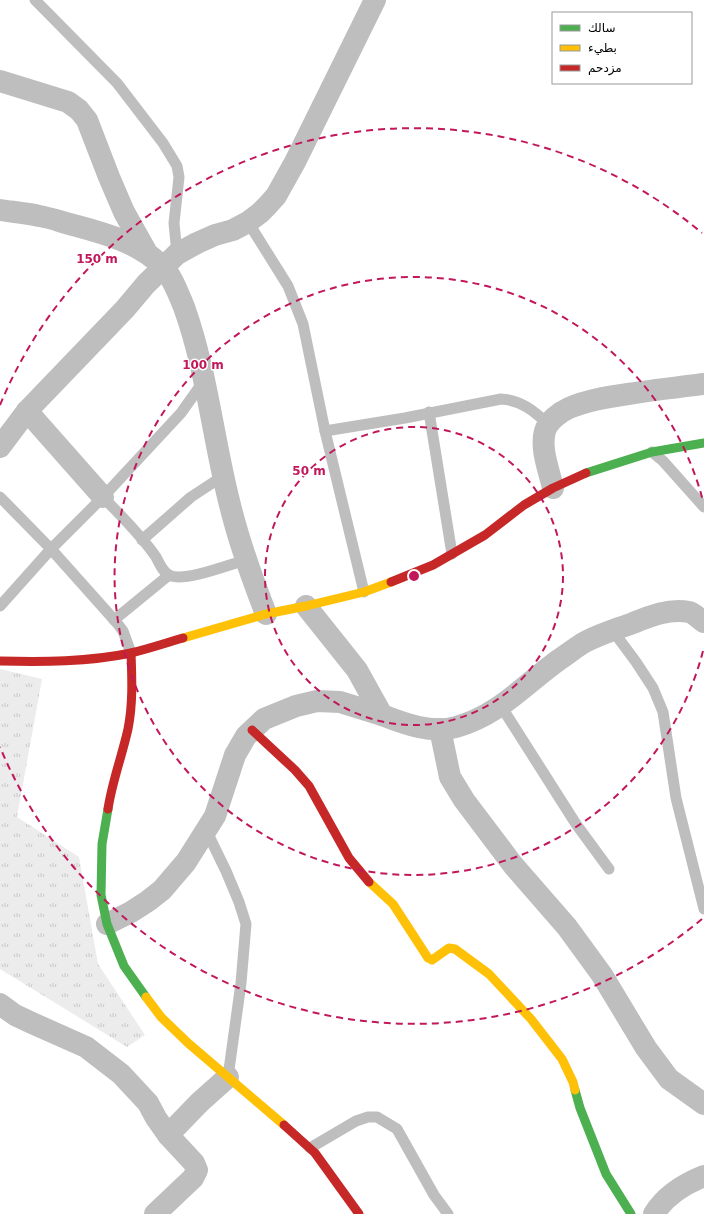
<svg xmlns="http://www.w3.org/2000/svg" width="704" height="1214" font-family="'DejaVu Sans',Cairo,sans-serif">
  <defs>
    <pattern id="park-tufts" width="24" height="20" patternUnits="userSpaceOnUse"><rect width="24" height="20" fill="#ececec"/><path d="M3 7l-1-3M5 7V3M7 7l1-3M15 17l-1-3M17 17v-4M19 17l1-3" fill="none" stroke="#c9c9c9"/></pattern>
  </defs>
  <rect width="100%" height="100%" fill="#fff"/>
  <polygon fill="url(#park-tufts)" points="0,669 42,679 17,817 79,857 98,964 145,1035 127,1047 0,969"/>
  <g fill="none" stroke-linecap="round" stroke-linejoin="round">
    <g stroke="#bebebe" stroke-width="11">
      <polyline points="35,0 117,83 163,143 177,166 179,177 174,223 177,254"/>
      <polyline points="248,222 288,286 303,324 325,431 364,592"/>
      <polyline points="429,412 452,554"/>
      <path d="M325 431 405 418 501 399C521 400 534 411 548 424"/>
      <polyline points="652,452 663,461 704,507"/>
      <polyline points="0,497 51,549 117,623 123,631 131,653"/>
      <path d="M103 497C121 516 141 535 156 557 160 564 163 573 171 576 188 581 228 565 246 560"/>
      <polyline points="142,540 191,497 223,476"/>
      <polyline points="0,606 51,549 103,497 181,413 203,382"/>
      <polyline points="114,620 169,575"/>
      <polyline points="613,631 636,662 653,688 663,712 676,798 704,909"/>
      <polyline points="501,706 576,824 609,869"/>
      <polyline points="206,830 226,871 239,902 246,924 241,983 228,1077"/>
      <polyline points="310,1148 356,1121 368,1117 377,1117 397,1129 434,1195 448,1214"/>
    </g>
    <g stroke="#bebebe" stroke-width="22">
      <polyline points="0,81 68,102 79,110 87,120 109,177 124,212 147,253"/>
      <path d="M0 210C13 212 26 213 39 216 52 218 64 223 77 226 107 234 138 243 161 265 172 275 178 293 184 307 207 371 213 439 230 505 239 542 252 578 266 614"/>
      <polyline points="27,411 103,497"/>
      <polyline points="0,447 27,411 125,309 146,284 177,254 197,243 215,235 233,230 248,222 260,213 267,206 276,196 295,162 375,0"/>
      <path d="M553 488C549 470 540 449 545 431 548 421 560 412 569 408 588 400 608 397 628 394 653 390 679 387 704 384"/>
      <path d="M382 715C405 724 432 734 456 727 499 715 525 684 560 659 568 654 576 647 585 642 600 634 617 629 633 623 650 616 670 608 689 612 694 613 699 619 704 622"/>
      <polyline points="440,729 450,777 464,800 513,865 567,927 602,975 646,1048 669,1079 704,1104"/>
      <polyline points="107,924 131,912 148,901 162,890 186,862 215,816 235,755 246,736 264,719 296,706 317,701 340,702 382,715 357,670 306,606"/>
      <polyline points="0,1004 15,1015 32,1023 86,1047 121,1074 148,1103 156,1118 168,1135 200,1102 228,1077"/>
      <polyline points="155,1214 193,1178 197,1170 194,1163 168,1135"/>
      <path d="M654 1214C665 1196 684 1184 704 1176"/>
    </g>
    <g stroke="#4caf50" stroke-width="9">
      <polyline points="586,473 652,452 704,443"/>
      <polyline points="108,809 102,844 101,895 107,924 124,966 146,997"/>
      <polyline points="575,1090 580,1108 606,1174 631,1214"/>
    </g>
    <g stroke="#ffc107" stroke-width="9">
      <polyline points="183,638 266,614 306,606 364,592 391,582"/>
      <polyline points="369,882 393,904 428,958 432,960 449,948 455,949 489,974 531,1019 562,1059 573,1082 575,1090"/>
      <polyline points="146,997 161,1017 188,1043 284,1125"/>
    </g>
    <g stroke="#c62828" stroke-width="9">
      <polyline points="391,582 433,565 485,535 524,505 553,488 586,473"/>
      <path d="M0 661C43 662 88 662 131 653 148 649 166 643 183 638"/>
      <polyline points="252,730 295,770 309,786 349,858 369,882"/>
      <path d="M108 809C112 782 122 756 128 729 133 704 132 679 131 653"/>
      <polyline points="284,1125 315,1153 359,1214"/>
    </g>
  </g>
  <g fill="none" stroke="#c2185b" stroke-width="2" stroke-dasharray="7 5">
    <circle cx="414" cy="576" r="149"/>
    <path d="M703 651A299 299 0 1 1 703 501"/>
    <path d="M702 919A448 448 0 0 1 0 747M0 405A448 448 0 0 1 702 233"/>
  </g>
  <circle cx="414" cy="576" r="6" fill="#c2185b" stroke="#fff" stroke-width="2"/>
  <g font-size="12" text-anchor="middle" font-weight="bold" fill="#c2185b" stroke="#fff" stroke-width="3" stroke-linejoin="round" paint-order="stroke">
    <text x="97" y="263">150 m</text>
    <text x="203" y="369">100 m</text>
    <text x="309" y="475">50 m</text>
  </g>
  <rect x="552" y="12" width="140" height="72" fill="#ffffff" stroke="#999999"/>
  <rect x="560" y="25" width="20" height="6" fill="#4caf50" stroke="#999999"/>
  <text x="588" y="32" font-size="12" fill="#000000">سالك</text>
  <rect x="560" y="45" width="20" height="6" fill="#ffc107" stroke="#999999"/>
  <text x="588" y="52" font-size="12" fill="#000000">بطيء</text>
  <rect x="560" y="65" width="20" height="6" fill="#c62828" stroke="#999999"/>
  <text x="588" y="72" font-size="12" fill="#000000">مزدحم</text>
</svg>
